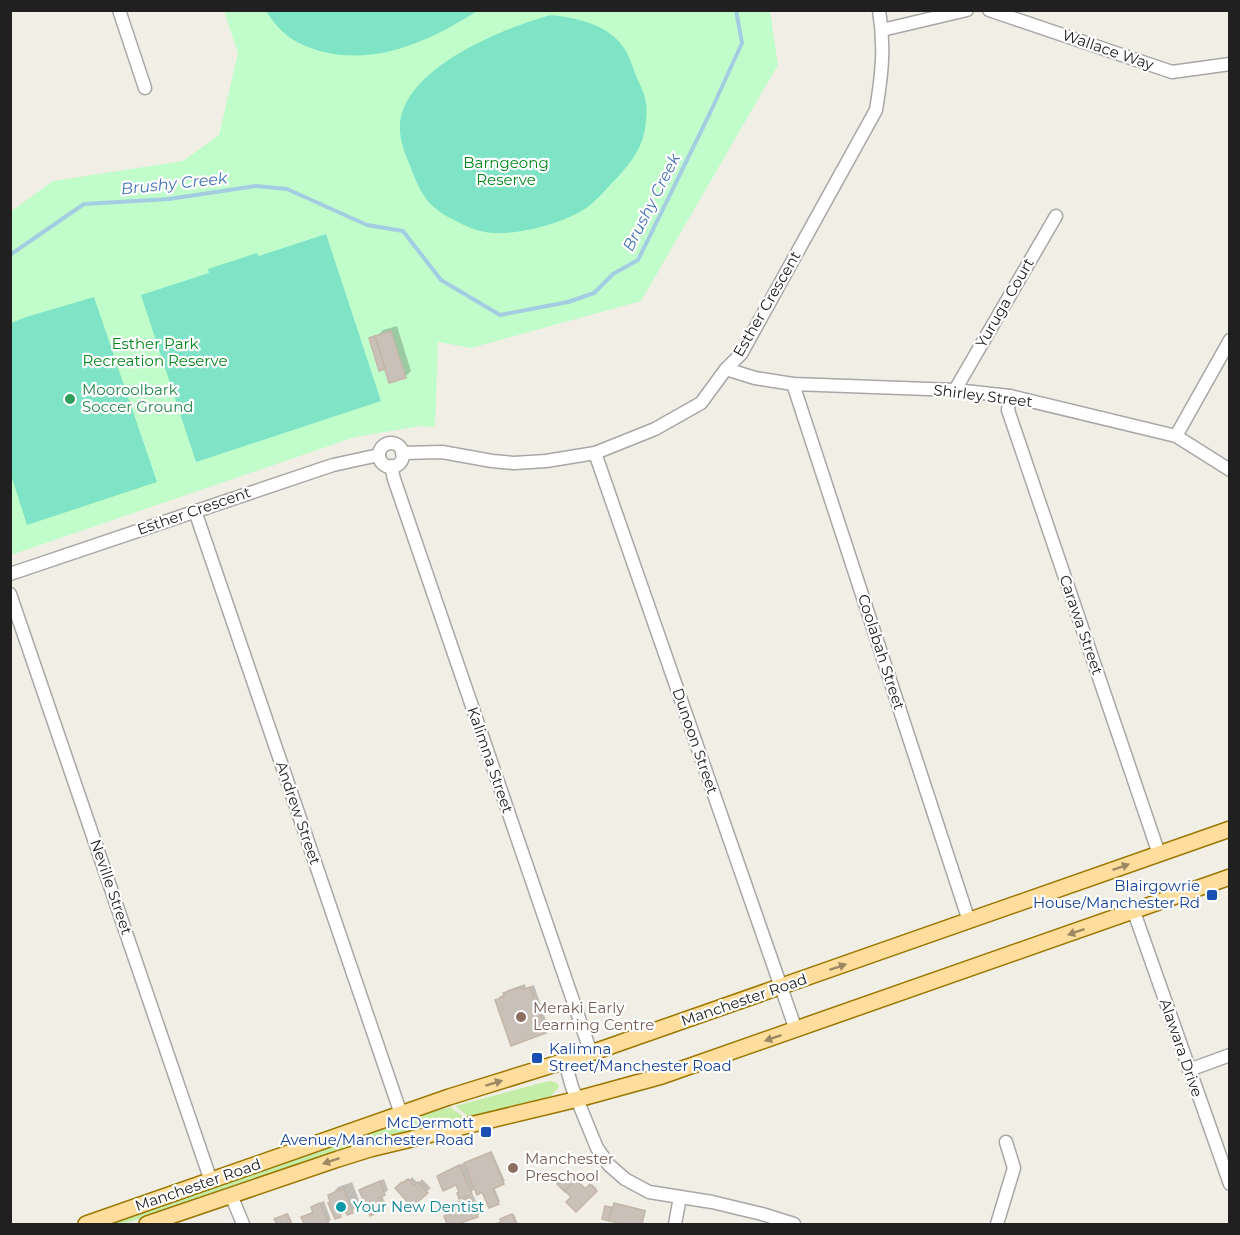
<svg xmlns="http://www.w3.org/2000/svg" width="1240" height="1235" font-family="Montserrat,sans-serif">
  <rect width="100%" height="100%" fill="#f1eee5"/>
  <g fill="#c4eea8">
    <polygon points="551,1081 557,1083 559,1087 551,1096 543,1099 469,1117 455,1106 545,1082"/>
    <polygon points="451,1107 454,1110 466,1118 389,1137 325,1155 150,1216 122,1224 103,1224 406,1119"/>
  </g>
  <polygon fill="#c0fdcb" points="224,11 770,11 778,65 641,301 471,348 438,342 435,427 420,426 355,437 11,555 10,212 53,181 183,161 219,135 238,53"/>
  <g fill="#7fe4c6">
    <path d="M266 11H477C432 40 378 65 324 52 297 45 281 35 266 11Z"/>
    <path d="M551 15C577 18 608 24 624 48 629 55 632 65 635 73 638 81 643 90 645 98 648 108 646 124 644 134 640 152 627 167 615 180 606 189 599 198 589 206 566 223 515 237 485 232 475 230 465 226 456 221 426 207 420 192 409 163 404 151 399 138 400 124 405 67 504 28 551 15Z"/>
    <polygon points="326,234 381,401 196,462 141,295 209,273 208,269 257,253 259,256"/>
    <polygon points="94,297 157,482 27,525 11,475 11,323 26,317"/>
  </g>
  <g fill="#0003">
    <polygon points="397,326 411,371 405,377 386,367 371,338 378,335 383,330"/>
    <polygon points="525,984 526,988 534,985 549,1029 545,1032 497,1000 500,996 505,995 504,993 508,990"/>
    <polygon points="492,1152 505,1181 494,1187 500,1201 498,1203 476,1188 466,1197 473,1195 481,1212 477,1216 454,1224 449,1224 446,1217 461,1211 454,1209 466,1195 460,1192 457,1183 438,1176 442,1173 463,1163 464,1165 467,1162"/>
    <polygon points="570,1173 587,1189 592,1184 597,1189 576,1210 573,1197 559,1184"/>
    <polygon points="412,1177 418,1183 422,1179 431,1188 412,1205 397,1188 406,1179 408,1181"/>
    <polygon points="384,1179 388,1190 382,1195 386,1205 382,1209 361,1190 364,1187"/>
    <polygon points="352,1182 360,1203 352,1211 346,1209 340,1216 330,1196 338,1187"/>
    <polygon points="324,1201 331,1220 325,1224 306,1224 303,1217 307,1214 314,1211 312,1208 316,1204"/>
    <polygon points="616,1203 646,1210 642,1224 631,1224 604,1218 607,1207 608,1206 614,1207"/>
    <polygon points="288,1213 293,1224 278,1224 276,1219"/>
    <polygon points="514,1214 518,1224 496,1224 502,1222 503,1218"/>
  </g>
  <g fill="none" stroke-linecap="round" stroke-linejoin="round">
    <polyline stroke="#a3cde1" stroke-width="4" points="10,255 84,204 169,199 256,186 287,189 367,225 403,231 441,280 500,315 568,302 594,293 613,274 638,260 710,113 742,43 736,10"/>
  </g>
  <g fill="#c9c1b8" stroke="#c4b6a7" stroke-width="1.5">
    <polygon points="391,331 406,378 389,383 375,336"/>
    <polygon points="375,336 385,369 379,371 369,338"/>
    <polygon points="521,987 522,990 530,987 546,1033 511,1046 495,1000 504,997 503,993"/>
    <polygon points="491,1152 504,1184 493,1189 499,1204 489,1208 482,1192 477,1195 464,1163"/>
    <polygon points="459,1165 472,1194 459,1199 457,1193 459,1192 456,1185 443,1191 437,1176"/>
    <polygon points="568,1174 575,1181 565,1192 557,1184"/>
    <polygon points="408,1179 414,1186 418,1182 428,1193 412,1207 395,1188 402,1182 403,1183"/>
    <polygon points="576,1180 585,1189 590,1184 597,1191 576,1212 566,1202 571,1197 565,1191"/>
    <polygon points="380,1181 385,1195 378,1198 383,1210 370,1216 359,1190"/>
    <polygon points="344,1189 353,1213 347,1215 346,1212 340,1214 341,1217 335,1219 328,1203 330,1202 328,1195"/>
    <polygon points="470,1197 478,1217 458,1224 447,1224 444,1216 453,1212 452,1209 457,1207 456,1203"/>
    <polygon points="320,1203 329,1224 304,1224 301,1217 313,1213 311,1207"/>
    <polygon points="614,1203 645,1211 642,1224 625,1224 609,1221"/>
    <polygon points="605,1206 612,1208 609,1221 602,1219"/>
    <polygon points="287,1214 291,1224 277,1224 274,1219"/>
    <polygon points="512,1214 516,1224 495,1224 501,1222 500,1219"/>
  </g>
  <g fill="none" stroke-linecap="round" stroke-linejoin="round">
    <defs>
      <g id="minor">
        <polyline points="119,10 145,88"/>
        <polyline points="989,10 1172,72 1230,64"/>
        <polyline points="882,30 967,10"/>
        <polyline points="726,369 755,378 793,384 955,390 1010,396 1176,436 1230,470"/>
        <polyline points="793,384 969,921"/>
        <polyline points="955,390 1056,216"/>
        <polyline points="1010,396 1008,410 1159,854"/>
        <polyline points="1176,436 1230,340"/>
        <circle cx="391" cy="455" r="12"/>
        <path d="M402 453 442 452 492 461 514 463 546 461 595 453 655 429 701 403 726 369 741 354 876 110C882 74 885 46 879 10"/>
        <polyline points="595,453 796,1030"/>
        <polyline points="391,466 394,479 591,1053"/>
        <polyline points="195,511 401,1114"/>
        <polyline points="10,574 333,465 379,455"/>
        <polyline points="10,594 211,1181"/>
        <polyline points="1134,912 1230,1184"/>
        <polyline points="565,1062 572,1087 597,1148 609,1165 625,1179 649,1192 712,1202 762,1214 794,1224"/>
        <polyline points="1189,1070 1230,1055"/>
        <polyline points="231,1195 243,1224"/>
        <polyline points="675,1224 680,1197"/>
        <polyline points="997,1224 1014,1168 1006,1142"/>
      </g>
      <g id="major">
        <polyline points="86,1224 449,1097 591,1053 1230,829"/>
        <polyline points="147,1224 338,1159 370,1149 578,1099 662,1076 1230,877"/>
      </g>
    </defs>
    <use href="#minor" stroke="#a7a7a7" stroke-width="15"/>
    <use href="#major" stroke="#9b7600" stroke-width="18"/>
    <use href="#minor" stroke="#fff" stroke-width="12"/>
    <use href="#major" stroke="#ffdd9c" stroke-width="15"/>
  </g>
  <defs><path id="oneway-solid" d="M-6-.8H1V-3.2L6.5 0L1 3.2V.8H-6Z" transform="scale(1.5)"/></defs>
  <g fill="#9b8864">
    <use href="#oneway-solid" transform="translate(1121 867) rotate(-19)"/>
    <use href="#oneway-solid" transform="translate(1076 932) rotate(161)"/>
    <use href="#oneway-solid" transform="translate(838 967) rotate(-19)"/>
    <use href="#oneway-solid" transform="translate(773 1038) rotate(161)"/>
    <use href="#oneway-solid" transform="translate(494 1083) rotate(-17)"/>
    <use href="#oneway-solid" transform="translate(331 1161) rotate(161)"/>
  </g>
  <circle fill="#2e9e5b" stroke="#fff" stroke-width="2" cx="70" cy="399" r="6"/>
  <g fill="#1a4fb4" stroke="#fff" stroke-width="2">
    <rect x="1206" y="889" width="12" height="12" rx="3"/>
    <rect x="531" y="1052" width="12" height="12" rx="3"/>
    <rect x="480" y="1126" width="12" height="12" rx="3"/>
  </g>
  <g fill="#8d6e63" stroke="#fff" stroke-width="2">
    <circle cx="521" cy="1017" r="6"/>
    <circle cx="513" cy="1168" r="6"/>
  </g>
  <circle fill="#0f9aa8" stroke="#fff" stroke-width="2" cx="341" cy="1207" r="6"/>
  <g text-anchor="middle" stroke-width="4.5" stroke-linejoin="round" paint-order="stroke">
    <g font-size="15" fill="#202020" stroke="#fff">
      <text transform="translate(1108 50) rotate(19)" y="5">Wallace Way</text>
      <text transform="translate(1005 303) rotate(-60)" y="5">Yuruga Court</text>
      <text transform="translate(767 304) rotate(-60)" y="5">Esther Crescent</text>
      <text transform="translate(983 396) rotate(7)" y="5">Shirley Street</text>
      <text transform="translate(194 511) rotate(-19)" y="5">Esther Crescent</text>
      <text transform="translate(1081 625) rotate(71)" y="5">Carawa Street</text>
      <text transform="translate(881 652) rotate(72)" y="5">Coolabah Street</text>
      <text transform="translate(695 741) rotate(71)" y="5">Dunoon Street</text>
      <text transform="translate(490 760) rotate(71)" y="5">Kalimna Street</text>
      <text transform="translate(298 813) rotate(71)" y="5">Andrew Street</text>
      <text transform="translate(111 887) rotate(71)" y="5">Neville Street</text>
      <text transform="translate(744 1000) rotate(-19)" y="5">Manchester Road</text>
      <text transform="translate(1181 1048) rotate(71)" y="5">Alawara Drive</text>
      <text transform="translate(198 1185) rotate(-19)" y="5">Manchester Road</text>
    </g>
    <g font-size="15" fill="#05871b" stroke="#fff">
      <text x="506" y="168">Barngeong<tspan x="506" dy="17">Reserve</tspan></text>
      <text x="155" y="349">Esther Park<tspan x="155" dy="17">Recreation Reserve</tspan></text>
    </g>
    <g font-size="15" fill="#27864d" stroke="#fff" text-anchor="start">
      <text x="82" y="395">Mooroolbark<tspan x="82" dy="17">Soccer Ground</tspan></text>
    </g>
    <g font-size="15" fill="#164399" stroke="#fff" text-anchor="end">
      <text x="1200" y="891">Blairgowrie<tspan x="1200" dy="17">House/Manchester Rd</tspan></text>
      <text x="549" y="1054" text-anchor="start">Kalimna<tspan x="549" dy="17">Street/Manchester Road</tspan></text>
      <text x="474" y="1128">McDermott<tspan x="474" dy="17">Avenue/Manchester Road</tspan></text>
    </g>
    <g font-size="15" fill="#785e54" stroke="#fff" text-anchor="start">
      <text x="533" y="1013">Meraki Early<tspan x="533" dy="17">Learning Centre</tspan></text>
      <text x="525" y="1164">Manchester<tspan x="525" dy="17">Preschool</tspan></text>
    </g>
    <g font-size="15" fill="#0d838f" stroke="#fff" text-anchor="start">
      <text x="353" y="1212">Your New Dentist</text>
    </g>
    <g font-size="16" font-style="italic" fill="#4573b6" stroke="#fff">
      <text transform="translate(174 183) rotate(-6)" y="6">Brushy Creek</text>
      <text transform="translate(651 202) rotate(-63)" y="6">Brushy Creek</text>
    </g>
  </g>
  <rect width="1240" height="1235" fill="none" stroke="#202020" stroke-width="24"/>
</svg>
